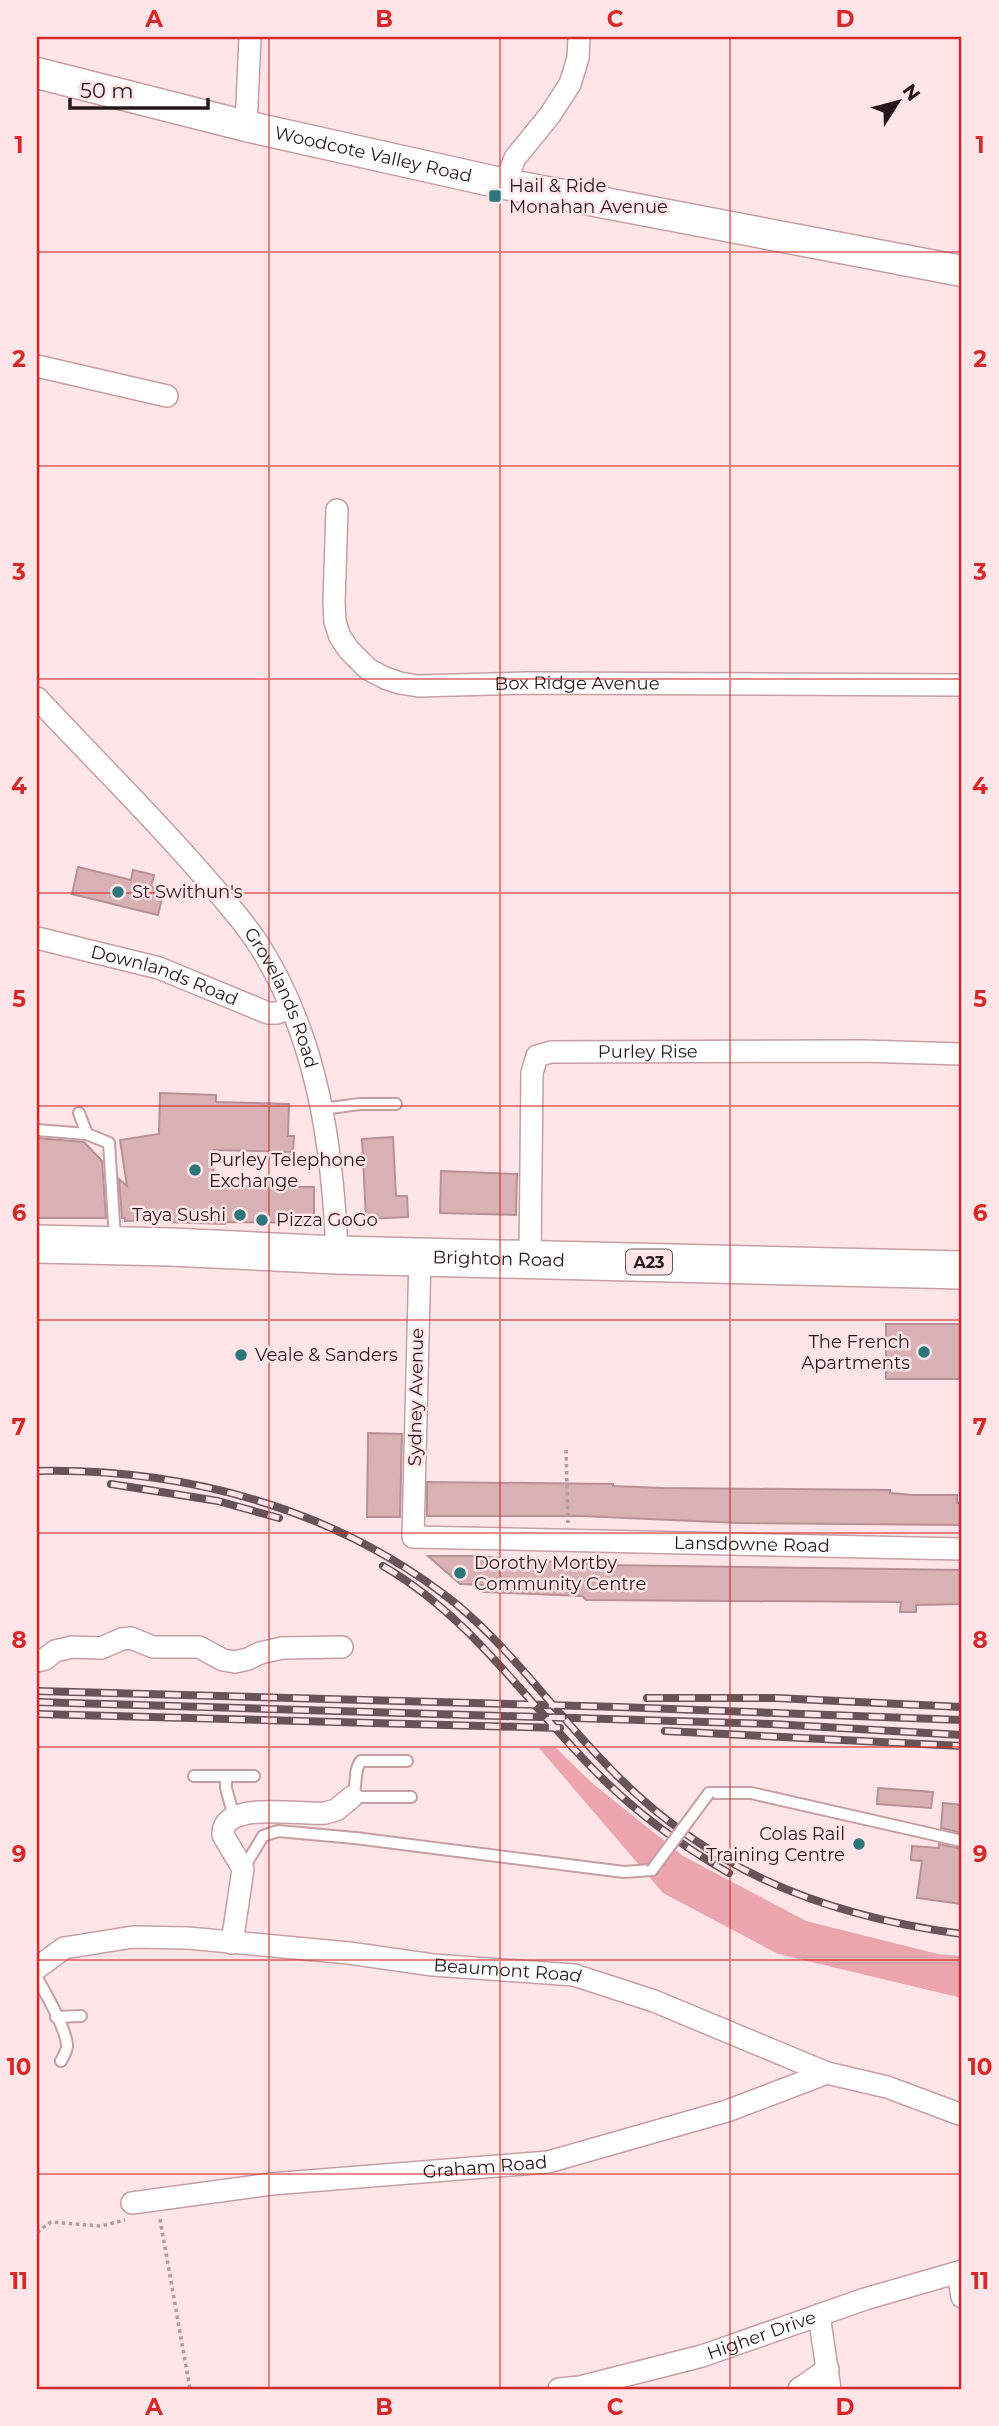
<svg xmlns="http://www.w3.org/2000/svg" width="999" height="2426" font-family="Montserrat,sans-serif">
  <rect width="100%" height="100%" fill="#ffe5e8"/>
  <polygon fill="#eca4ad" points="539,1748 556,1748 592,1783 683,1856 806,1921 938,1954 962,1956 962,1998 778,1954 663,1893"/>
  <g fill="#d9b0b4" stroke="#b89095" stroke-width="2">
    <polygon points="78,867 131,880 133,870 154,875 151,887 164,890 158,915 72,894"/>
    <polygon points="160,1093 216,1095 216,1102 289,1104 288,1136 294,1136 293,1152 214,1150 213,1186 314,1187 314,1223 225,1222 225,1224 164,1222 164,1220 125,1221 125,1218 122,1218 119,1179 127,1186 120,1140 159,1134"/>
    <polygon points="393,1137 396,1196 407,1196 408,1217 366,1219 362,1139"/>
    <polygon points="37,1138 84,1142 102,1161 106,1218 37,1218"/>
    <polygon points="441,1171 517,1174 516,1215 440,1213"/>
    <rect x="886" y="1324" width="76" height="55"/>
    <polygon points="368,1433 402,1434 400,1517 367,1517"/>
    <polygon points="427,1482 613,1484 613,1486 664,1488 890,1490 890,1493 913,1495 957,1495 957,1503 962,1503 962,1525 739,1523 581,1516 427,1516"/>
    <polygon points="428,1556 473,1556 604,1565 962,1570 962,1604 916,1605 916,1612 900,1612 901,1602 586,1600 582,1596 483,1592 483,1585 460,1584"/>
    <polygon points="878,1788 933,1792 931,1808 877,1804"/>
    <polygon points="943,1803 962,1805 962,1833 941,1828"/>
    <polygon points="939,1844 962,1849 962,1904 917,1898 922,1861 911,1860 912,1846 939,1848"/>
  </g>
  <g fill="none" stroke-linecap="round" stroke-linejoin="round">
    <defs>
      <g id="lane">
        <polyline points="322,1109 360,1104 396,1104"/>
        <polyline points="79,1113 87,1134 109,1143 115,1239"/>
        <polyline points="37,1130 87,1134"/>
        <path d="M407 1761H361C353 1770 358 1786 352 1797H411"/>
        <polyline points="194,1776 254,1776"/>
        <polyline points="226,1778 226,1788 234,1817"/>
        <polyline points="709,1793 751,1793 962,1841"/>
        <polyline points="243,1869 263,1836 278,1831 355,1838 624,1872 652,1870"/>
        <path d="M37 1978C45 1992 67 2030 67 2046 67 2051 63 2057 61 2061"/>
        <polyline points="56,2017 81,2016"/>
      </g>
      <g id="street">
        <polyline points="246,126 250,37"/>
        <polyline points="505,184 515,158 550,115 570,84 578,58 579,37"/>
        <polyline points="37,366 167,396"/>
        <path id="s1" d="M337 510 334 602 335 622 340 637 349 650 368 669 385 678 400 683 418 686 528 683 962 685"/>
        <path id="s2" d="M37 698C89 754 144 808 194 865 215 889 237 913 255 939 317 1032 333 1146 337 1255"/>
        <path id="s3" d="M37 938 159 968 268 1013H277L290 1008"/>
        <path id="s4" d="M420 1256 413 1537 962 1549"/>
        <path id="s5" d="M530 1259 532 1073 537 1056 551 1052 862 1051 962 1054"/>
        <polyline points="37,1661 45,1659 55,1651 72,1647 101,1648 122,1639 131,1638 153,1647 199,1647 223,1660 235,1662 248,1659 260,1653 282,1648 342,1647"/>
        <path d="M232 1943 243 1869 223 1835C221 1799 303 1816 325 1813L336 1810 352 1797"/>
        <path id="s6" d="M37 1968 64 1948 133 1937 188 1938 349 1953 433 1965 574 1975 654 2001 827 2073 887 2087 962 2115"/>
        <path id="s7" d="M132 2203 271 2184 548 2162 727 2111 827 2073"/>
        <polyline points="958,2273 962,2297"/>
        <polyline points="819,2315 830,2389"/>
        <path id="s8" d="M559 2389 580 2387 702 2356 865 2299 962 2271"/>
        <polyline points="799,2389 828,2369"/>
      </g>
      <g id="secondary">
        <path id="s9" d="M37 73 246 126 505 184 962 271"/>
      </g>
      <g id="highway">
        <path id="s10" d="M37 1244 171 1247 337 1255 962 1270"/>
      </g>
    </defs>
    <use href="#lane" stroke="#c69ea3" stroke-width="14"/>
    <use href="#street" stroke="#c69ea3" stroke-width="24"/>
    <use href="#secondary" stroke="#c69ea3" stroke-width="33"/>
    <use href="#highway" stroke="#c69ea3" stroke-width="40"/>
    <g stroke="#b39da0" stroke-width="3.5" stroke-dasharray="3.5 3.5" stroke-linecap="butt">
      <polyline points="566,1450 568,1523"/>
      <polyline points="160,2219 190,2389"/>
      <polyline points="37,2232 51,2222 101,2226 125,2220"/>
    </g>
    <use href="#lane" stroke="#fff" stroke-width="10"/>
    <use href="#street" stroke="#fff" stroke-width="21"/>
    <use href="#secondary" stroke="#fff" stroke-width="30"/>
    <use href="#highway" stroke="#fff" stroke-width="37"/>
    <defs>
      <g id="rail">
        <path d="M37 1471C186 1468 337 1509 455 1603 511 1649 552 1708 602 1760 702 1868 819 1915 962 1934"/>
        <polyline points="111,1484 218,1501 279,1518"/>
        <path d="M383 1566C470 1616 525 1700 594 1770 634 1811 680 1845 729 1873"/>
        <polyline points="37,1691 619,1707 962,1720"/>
        <polyline points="647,1698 776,1698 962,1707"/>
        <polyline points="37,1702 772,1724 962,1735"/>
        <polyline points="37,1714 560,1728"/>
        <polyline points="665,1731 962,1746"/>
      </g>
    </defs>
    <use href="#rail" stroke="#665457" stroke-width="8"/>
    <use href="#rail" stroke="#ffe5e8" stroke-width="5" stroke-dasharray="16" stroke-linecap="butt"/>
    <defs>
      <polyline id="lane-bridge" points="652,1870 709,1793"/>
    </defs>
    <use href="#lane-bridge" stroke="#c69ea3" stroke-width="14" stroke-linecap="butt"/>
    <use href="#lane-bridge" stroke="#fff" stroke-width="10"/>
  </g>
  <path fill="none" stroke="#d62828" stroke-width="2" stroke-opacity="0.55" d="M269 37V2389M500 37V2389M730 37V2389M37 252H962M37 466H962M37 679H962M37 893H962M37 1106H962M37 1320H962M37 1533H962M37 1747H962M37 1960H962M37 2174H962"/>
  <g fill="#2c7678" stroke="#ffe5e8" stroke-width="2.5">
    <rect x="488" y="189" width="14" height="14" rx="3.5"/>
    <circle cx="118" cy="892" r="7"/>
    <circle cx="195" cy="1170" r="7"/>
    <circle cx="240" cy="1215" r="7"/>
    <circle cx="262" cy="1220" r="7"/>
    <circle cx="924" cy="1352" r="7"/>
    <circle cx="241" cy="1355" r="7"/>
    <circle cx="460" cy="1573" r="7"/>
    <circle cx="859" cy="1844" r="7"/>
  </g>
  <g text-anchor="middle" stroke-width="5" stroke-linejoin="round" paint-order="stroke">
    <rect fill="#ffe5e8" stroke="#675658" stroke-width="2" x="626" y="1249.5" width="46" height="25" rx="5"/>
    <g font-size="16" font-weight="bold" fill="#26181a">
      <text x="649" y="1268">A23</text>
    </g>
    <g font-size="18" fill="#26181a" stroke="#ffe5e8">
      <text dy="6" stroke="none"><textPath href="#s9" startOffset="346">Woodcote Valley Road</textPath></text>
      <text dy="6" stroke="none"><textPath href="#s1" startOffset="383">Box Ridge Avenue</textPath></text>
      <text dy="6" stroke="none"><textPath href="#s3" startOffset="133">Downlands Road</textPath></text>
      <text dy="6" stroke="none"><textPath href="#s2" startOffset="390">Grovelands Road</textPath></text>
      <text dy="6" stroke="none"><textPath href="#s5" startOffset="315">Purley Rise</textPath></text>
      <text dy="6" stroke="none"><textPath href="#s10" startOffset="462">Brighton Road</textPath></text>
      <text transform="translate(416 1397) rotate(-89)" y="6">Sydney Avenue</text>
      <text dy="6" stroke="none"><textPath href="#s4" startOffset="620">Lansdowne Road</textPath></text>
      <text dy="6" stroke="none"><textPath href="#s6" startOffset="480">Beaumont Road</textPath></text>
      <text dy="6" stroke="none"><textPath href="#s7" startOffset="355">Graham Road</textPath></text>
      <text dy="6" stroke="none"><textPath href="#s8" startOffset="210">Higher Drive</textPath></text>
    </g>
    <g font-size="18" fill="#26181a" stroke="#ffe5e8" text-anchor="start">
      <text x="509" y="192">Hail &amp; Ride<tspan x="509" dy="21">Monahan Avenue</tspan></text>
      <text x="132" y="898">St Swithun's</text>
      <text x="209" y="1166">Purley Telephone<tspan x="209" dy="21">Exchange</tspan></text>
      <text x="226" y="1221" text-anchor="end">Taya Sushi</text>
      <text x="276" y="1226">Pizza GoGo</text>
      <text x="910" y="1348" text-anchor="end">The French<tspan x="910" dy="21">Apartments</tspan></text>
      <text x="255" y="1361">Veale &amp; Sanders</text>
      <text x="474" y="1569">Dorothy Mortby<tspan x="474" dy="21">Community Centre</tspan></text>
      <text x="845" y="1840" text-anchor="end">Colas Rail<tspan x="845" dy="21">Training Centre</tspan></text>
    </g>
  </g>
  <rect width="999" height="2426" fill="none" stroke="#ffe5e8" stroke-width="77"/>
  <g transform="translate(898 102) rotate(54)" stroke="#ffe5e8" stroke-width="5" paint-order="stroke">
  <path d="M0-5L12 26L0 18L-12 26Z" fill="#26181a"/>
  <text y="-10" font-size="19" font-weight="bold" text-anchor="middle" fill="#26181a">N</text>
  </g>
  <path d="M70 98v10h138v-10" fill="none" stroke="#26181a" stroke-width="3.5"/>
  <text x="80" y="98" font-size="21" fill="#26181a" stroke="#ffe5e8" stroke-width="5" paint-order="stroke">50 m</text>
  <rect x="38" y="38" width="922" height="2350" fill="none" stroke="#d62828" stroke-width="2.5"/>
  <g font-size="23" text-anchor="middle" font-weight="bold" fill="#d62828">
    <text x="154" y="27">A</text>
    <text x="384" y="27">B</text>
    <text x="615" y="27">C</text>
    <text x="845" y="27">D</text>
    <text x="19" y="153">1</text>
    <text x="980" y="153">1</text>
    <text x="19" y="367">2</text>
    <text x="980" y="367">2</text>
    <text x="19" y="580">3</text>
    <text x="980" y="580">3</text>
    <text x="19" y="794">4</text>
    <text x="980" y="794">4</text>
    <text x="19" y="1007">5</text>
    <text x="980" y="1007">5</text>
    <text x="19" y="1221">6</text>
    <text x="980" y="1221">6</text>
    <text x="19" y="1435">7</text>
    <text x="980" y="1435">7</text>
    <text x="19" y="1648">8</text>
    <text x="980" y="1648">8</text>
    <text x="19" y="1862">9</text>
    <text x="980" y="1862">9</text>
    <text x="19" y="2075">10</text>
    <text x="980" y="2075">10</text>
    <text x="19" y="2289">11</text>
    <text x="980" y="2289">11</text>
    <text x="154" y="2415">A</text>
    <text x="384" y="2415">B</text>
    <text x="615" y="2415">C</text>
    <text x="845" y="2415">D</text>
  </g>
</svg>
